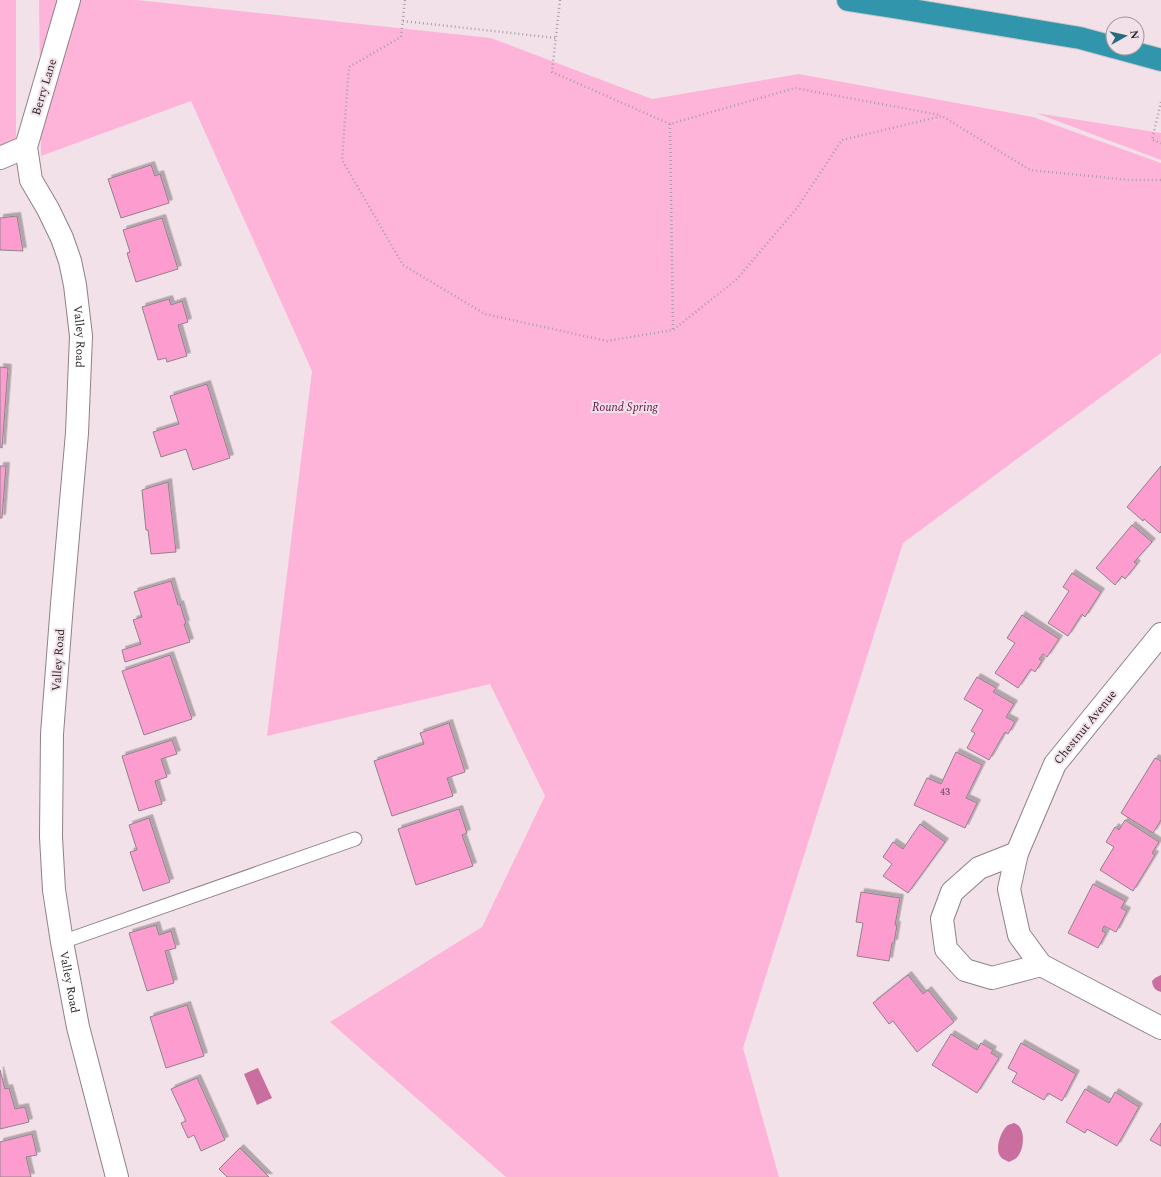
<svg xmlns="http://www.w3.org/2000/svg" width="1161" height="1177" font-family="Spectral,serif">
  <defs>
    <filter id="shadow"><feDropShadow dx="3.5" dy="-3.5" stdDeviation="0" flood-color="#0004"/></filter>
  </defs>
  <rect width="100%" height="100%" fill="#f2e1e9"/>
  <g fill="#feb4d9">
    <polygon points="0,0 16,0 16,151 0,158"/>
    <polygon points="39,0 137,0 491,38 652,99 799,74 1033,117 1161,163 1161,353 903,543 743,1048 779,1177 506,1177 330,1022 482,927 545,796 490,684 267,736 312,371 191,101 41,156"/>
    <polygon points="1036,113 1161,133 1161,160"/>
  </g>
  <g fill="#c96e9f">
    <path d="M1161 975V992C1155 990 1153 988 1152 981L1155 978Z"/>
    <polygon points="258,1068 272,1098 257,1105 244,1074"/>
    <path d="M1014 1123C1016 1124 1018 1125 1019 1126 1026 1134 1023 1154 1015 1159 1013 1160 1011 1161 1009 1162 1007 1161 1005 1160 1003 1159 993 1153 1000 1131 1008 1125 1010 1124 1012 1124 1014 1123Z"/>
  </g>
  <g fill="#fd9dcf" stroke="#918289" filter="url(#shadow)">
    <polygon points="151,165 155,176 160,174 169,203 121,218 108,179"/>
    <polygon points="17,216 23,251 0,250 0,218"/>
    <polygon points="162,218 178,269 136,282 127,253 130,252 123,230"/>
    <polygon points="169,299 171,305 182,301 188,322 178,325 187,356 167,362 166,358 158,360 142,307"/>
    <polygon points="0,367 8,368 2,448 0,447"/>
    <polygon points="207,384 230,458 193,470 186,449 161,457 153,432 179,424 170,396"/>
    <polygon points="0,466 6,466 2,518 0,518"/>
    <polygon points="1161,466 1161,532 1160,533 1144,519 1143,521 1127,507"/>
    <polygon points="168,482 176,552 151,554 148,530 146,530 142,490"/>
    <polygon points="1132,525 1152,542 1134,562 1137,564 1125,579 1122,576 1115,585 1096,568"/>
    <polygon points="1072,573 1101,592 1085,617 1082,614 1068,636 1048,623 1069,591 1063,587"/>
    <polygon points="171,581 178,605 180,604 186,624 184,624 190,642 125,662 122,650 141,644 133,620 142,617 134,592"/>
    <polygon points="1022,615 1059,639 1047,657 1043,654 1039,659 1042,661 1035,672 1031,669 1018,688 995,673 1015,643 1007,638"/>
    <polygon points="170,655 192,719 144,735 122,671"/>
    <polygon points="977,677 996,688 993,692 1014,704 1006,717 1015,722 1008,734 1005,732 989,760 967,748 975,733 971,731 983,710 964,699"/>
    <polygon points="449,723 465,772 447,778 453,796 392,816 374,761 424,744 420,733"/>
    <polygon points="172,740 177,754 161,759 167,777 155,781 162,804 139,811 122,756"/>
    <polygon points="956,752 982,765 966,798 977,803 965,828 914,805 927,778 941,784"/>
    <polygon points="1155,758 1161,761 1161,820 1153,833 1121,813"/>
    <polygon points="459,809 467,833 462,835 473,866 416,885 398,829"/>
    <polygon points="149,818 170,882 143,891 130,852 137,850 129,825"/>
    <polygon points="1125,820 1159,842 1152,853 1155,855 1133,891 1100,870 1114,847 1106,842 1115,827 1119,830"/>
    <polygon points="920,824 945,842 908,893 883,876 892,864 883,857 893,842 903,849"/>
    <polygon points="1093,884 1125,901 1121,908 1127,911 1116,932 1104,926 1102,931 1106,933 1098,948 1068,933"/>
    <polygon points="861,892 900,898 895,925 897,925 894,943 892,943 889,961 857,956 863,923 856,922"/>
    <polygon points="156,925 159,935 171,931 176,948 165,951 174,983 147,991 129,933"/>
    <polygon points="908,975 923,994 928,990 954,1022 917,1052 893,1021 889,1024 873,1003"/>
    <polygon points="187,1005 204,1056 166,1068 150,1017"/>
    <polygon points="951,1034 977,1050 981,1043 993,1050 991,1053 999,1058 977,1093 932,1065"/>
    <polygon points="1021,1043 1076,1074 1062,1101 1048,1093 1044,1100 1012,1082 1017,1073 1008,1068"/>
    <polygon points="0,1070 5,1089 9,1088 15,1109 25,1107 29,1122 0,1129"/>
    <polygon points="197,1078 225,1140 201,1151 194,1135 188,1138 181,1123 186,1121 171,1089"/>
    <polygon points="1085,1089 1109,1103 1115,1092 1139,1107 1117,1146 1087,1129 1085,1133 1066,1122"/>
    <polygon points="1161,1123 1161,1146 1150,1140"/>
    <polygon points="32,1134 37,1155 26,1157 31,1177 0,1177 0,1142"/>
    <polygon points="240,1148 269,1177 227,1177 219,1169"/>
  </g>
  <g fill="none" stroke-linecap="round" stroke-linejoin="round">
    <defs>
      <polyline id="lane" points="62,942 355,839"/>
      <g id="street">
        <path id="s1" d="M69 0 26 147 31 180 48 209 62 238 70 261 75 285 81 336 77 433 62 604 52 734 51 837 54 890 62 942 78 1027 117 1177"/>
        <polyline points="0,158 26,147"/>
        <polyline points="1161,634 1055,764 1017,853 1009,889 1019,935 1041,965 1161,1028"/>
        <polyline points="1017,853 979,868 952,892 942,919 946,949 965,970 992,978 1041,965"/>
      </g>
      <g id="highway">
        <polyline points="848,0 899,8 1080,38 1113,47"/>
        <polyline points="1117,48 1161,60"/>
      </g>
    </defs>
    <use href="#lane" stroke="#908188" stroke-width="15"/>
    <use href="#street" stroke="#908188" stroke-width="24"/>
    <use href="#highway" stroke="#c8c7c8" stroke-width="24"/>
    <g stroke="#ab9ea4" stroke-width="2.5" stroke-dasharray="1 3" stroke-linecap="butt">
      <polyline points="405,0 401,37 349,67 342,160 403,265 485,314 607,341 673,330 736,280 797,208 842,140 942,116 1030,170 1130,180 1161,180"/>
      <polyline points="560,0 552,72 670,124 795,88 940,115"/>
      <polyline points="403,21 556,38"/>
      <polyline points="1161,102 1152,140 1161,143"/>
      <polyline points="670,124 673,330"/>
    </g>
    <use href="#lane" stroke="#fff" stroke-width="13"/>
    <use href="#street" stroke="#fff" stroke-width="22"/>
    <use href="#highway" stroke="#3195ab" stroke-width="22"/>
  </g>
  <g text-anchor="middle" stroke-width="4" stroke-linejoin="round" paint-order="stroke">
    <g font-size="10" fill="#614453">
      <text x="945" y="795">43</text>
    </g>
    <g font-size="12" fill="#2d272a" stroke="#f2e1e9">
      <text transform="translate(44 87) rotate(-73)" y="4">Berry Lane</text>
      <text dy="4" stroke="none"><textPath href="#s1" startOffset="353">Valley Road</textPath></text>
      <text transform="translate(58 660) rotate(-86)" y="4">Valley Road</text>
      <text transform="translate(1085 727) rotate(-51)" y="4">Chestnut Avenue</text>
      <text dy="4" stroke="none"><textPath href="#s1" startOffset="1001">Valley Road</textPath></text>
    </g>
    <g font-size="12" font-style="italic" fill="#631044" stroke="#f2e1e9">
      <text x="625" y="411">Round Spring</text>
    </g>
  </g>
  <g transform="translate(1125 36) rotate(82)"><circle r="19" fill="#f2e1e9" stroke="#a3979d"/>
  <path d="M0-3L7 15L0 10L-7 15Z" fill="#276c7c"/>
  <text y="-6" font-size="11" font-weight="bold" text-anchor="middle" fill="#2d272a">N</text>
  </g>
</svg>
